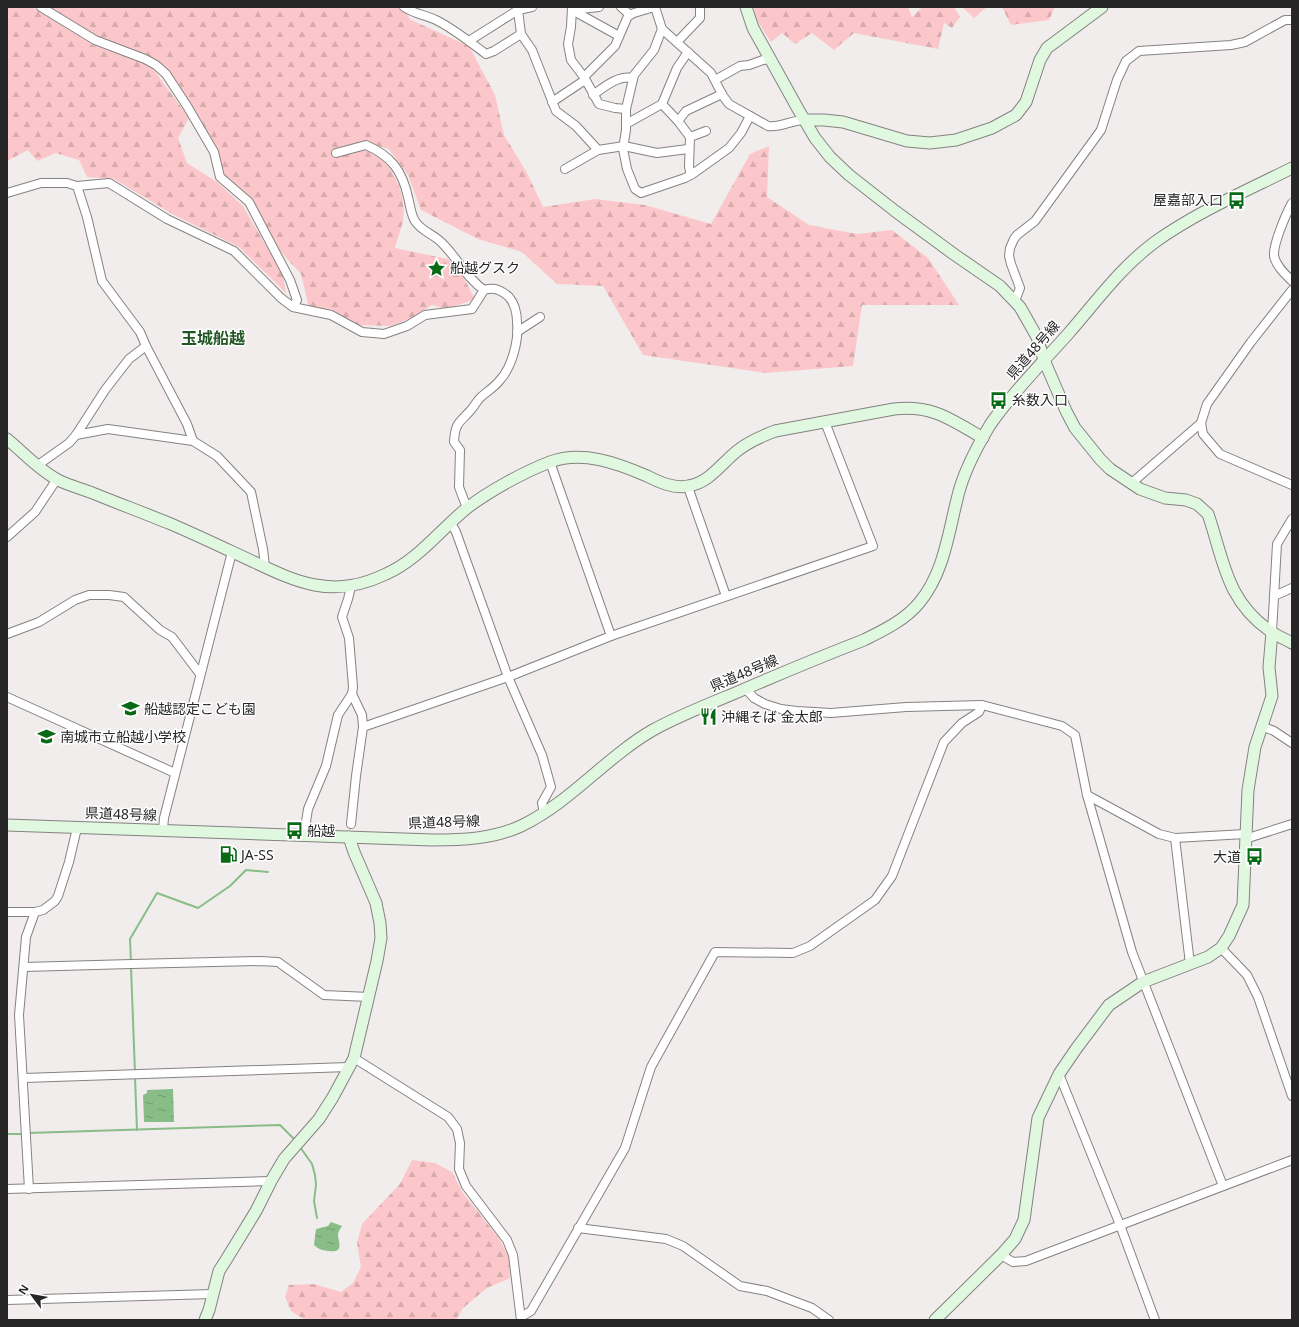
<svg xmlns="http://www.w3.org/2000/svg" width="1299" height="1327" font-family="'Noto Sans','Noto Sans JP',sans-serif">
  <defs>
    <pattern id="forest-firs" width="22" height="20" patternUnits="userSpaceOnUse"><rect width="22" height="20" fill="#fcc7ca"/><path d="M5 1l3.5 6h-7zM16 11l3.5 6h-7z" fill="#d8abad"/></pattern>
    <pattern id="water-ripples" width="26" height="14" patternUnits="userSpaceOnUse"><rect width="26" height="14" fill="#89bd87"/><path d="M2 4q2-2 4 0t4 0M15 11q2-2 4 0t4 0" fill="none" stroke="#70996e"/></pattern>
  </defs>
  <rect width="100%" height="100%" fill="#f2eded"/>
  <g fill="url(#forest-firs)">
    <polygon points="7,7 32,7 93,45 151,66 189,118 178,138 187,163 217,182 243,206 283,275 286,293 239,247 174,215 114,179 87,177 79,160 56,153 37,161 28,150 7,161"/>
    <path d="M46 7H401L411 20 469 46 495 95 504 135 527 173 543 207 595 199 645 205 711 224 750 154 769 146 767 197 809 225 857 234 892 230 928 258 959 305H862L853 366 765 373 643 355 603 286 557 284 522 252 478 239 421 210 408 175 389 149 366 143V148C392 160 407 193 403 221 401 230 397 239 395 248L448 259 461 273 475 299 447 309 432 305 412 318 391 326 358 325 331 309 309 308 301 274 281 252 257 208 224 176 218 149 180 86 166 70 155 60 93 35Z"/>
    <polygon points="754,7 816,7 817,8 908,7 912,17 922,7 954,7 960,17 952,28 944,23 938,49 854,33 834,50 812,33 795,44 782,33 771,42 756,19"/>
    <polygon points="964,7 987,7 974,18 964,9"/>
    <polygon points="1002,7 1055,7 1049,20 1011,25"/>
    <polygon points="412,1160 435,1163 452,1172 463,1193 498,1237 509,1257 510,1278 487,1288 463,1308 456,1320 305,1320 291,1311 285,1297 289,1285 314,1284 341,1292 353,1283 361,1267 357,1243 362,1224 400,1184"/>
  </g>
  <g fill="url(#water-ripples)">
    <polygon points="173,1089 174,1122 144,1122 143,1095 147,1093 147,1090"/>
    <path d="M331 1222 342 1226C340 1229 338 1232 338 1235 339 1244 344 1253 328 1251 322 1250 318 1249 314 1245L316 1229 328 1226Z"/>
  </g>
  <g fill="none" stroke-linecap="round" stroke-linejoin="round">
    <g stroke="#89bd87" stroke-width="2">
      <polyline points="131,963 130,939 157,893 198,908 230,886 246,870 268,872"/>
      <polyline points="131,967 135,1073"/>
      <polyline points="135,1077 137,1130"/>
      <polyline points="28,1133 280,1125 295,1140"/>
      <polyline points="7,1134 23,1134"/>
      <polyline points="300,1147 312,1164 315,1175 316,1185 314,1201 317,1218"/>
    </g>
    <defs>
      <g id="street">
        <polyline points="41,7 95,40 145,59 156,65 166,74 187,106 214,152 220,177 249,202 290,280 297,300 293,307"/>
        <path d="M404 7C414 14 426 15 436 20 454 29 470 42 486 54L494 51 521 34"/>
        <polyline points="518,7 518,10 532,7"/>
        <polyline points="572,7 571,27 568,44 571,60 584,77 599,104 615,108 626,109"/>
        <polyline points="621,7 630,15"/>
        <path d="M655 7 662 29 711 73 723 96 729 104 768 126C780 128 792 120 804 120"/>
        <polyline points="572,10 619,36"/>
        <polyline points="572,10 599,7"/>
        <polyline points="662,29 654,50 634,75 626,109 626,130 623,149 627,169 635,189 641,193 685,178 694,173 729,148 741,133 750,116"/>
        <polyline points="469,41 518,10 521,34 532,50 556,111 576,126 598,150"/>
        <polyline points="677,42 700,18 700,7"/>
        <polyline points="584,77 615,46 628,16 634,13 654,7"/>
        <polyline points="715,80 740,66 749,65 763,60 770,59"/>
        <path d="M593 95C604 87 618 75 633 78"/>
        <polyline points="552,102 585,80"/>
        <polyline points="662,104 678,121 690,137 689,167 691,175"/>
        <polyline points="678,121 686,111 722,94"/>
        <polyline points="626,124 662,104 677,68 688,52"/>
        <polyline points="690,137 706,131"/>
        <path d="M336 153 366 145C391 156 402 170 408 197 410 205 411 215 415 221 421 231 433 234 441 242 457 257 466 278 484 290"/>
        <polyline points="565,169 598,150 624,146 657,153 688,149"/>
        <polyline points="77,186 87,217 102,281 140,332 146,346 187,424 193,441"/>
        <path d="M7 193 41 183H67L77 186 109 183 167 219 234 251 281 298 293 307 331 315 362 332 384 334 407 326 425 315 472 309 484 290C495 287 501 290 509 297 515 304 517 313 517 323 519 340 512 367 500 380 495 387 486 392 480 398 476 402 474 407 470 411 459 423 455 423 454 442L460 450 459 487 467 508"/>
        <path d="M1292 203C1286 214 1273 244 1274 256 1276 266 1285 274 1292 281"/>
        <polyline points="1292,290 1251,342 1207,404 1201,423 1203,434 1220,454 1292,485"/>
        <polyline points="1015,301 1020,288 1011,264 1009,256 1010,248 1014,239 1017,235 1035,221 1101,130 1117,80 1126,61 1139,51 1231,45 1245,42 1285,20 1292,20"/>
        <polyline points="517,332 540,317"/>
        <polyline points="76,435 108,429 193,441 217,456 251,492 263,549 265,567"/>
        <polyline points="550,462 611,636"/>
        <polyline points="38,465 69,443 76,435 105,390 129,359 146,346"/>
        <polyline points="1127,481 1134,481 1201,423"/>
        <polyline points="688,487 726,596"/>
        <polyline points="451,523 456,532 508,677 542,755 551,787 542,803 544,813"/>
        <polyline points="7,537 35,512 57,479"/>
        <polyline points="1274,596 1292,588"/>
        <polyline points="1272,632 1277,544 1292,519"/>
        <polyline points="7,634 39,622 75,600 89,595 109,595 124,597 160,630 172,637 200,674"/>
        <polyline points="746,689 754,698 765,704 781,709 797,711 831,713 906,707 982,705 1062,726 1075,735 1087,795 1132,952 1223,1186"/>
        <polyline points="7,697 175,773"/>
        <polyline points="1261,726 1274,731 1292,743"/>
        <polyline points="363,727 508,677 611,636 873,546 825,422"/>
        <polyline points="1087,795 1159,834 1175,838 1245,834"/>
        <polyline points="351,824 356,776 363,727 362,715 352,694"/>
        <polyline points="163,830 164,818 232,552"/>
        <polyline points="304,835 308,809 326,766 338,715 352,694 353,687 349,638 342,617 348,599 351,587"/>
        <polyline points="1175,838 1190,964"/>
        <polyline points="1245,839 1292,824"/>
        <polyline points="7,912 35,912 43,910 55,901 58,896 69,862 77,828"/>
        <polyline points="1221,948 1247,975 1258,997 1292,1096"/>
        <polyline points="24,967 131,964 260,961 278,962 324,995 369,997"/>
        <polyline points="354,1058 448,1117 457,1129 460,1143 459,1169 466,1186 507,1240 513,1255 521,1320"/>
        <polyline points="1059,1074 1120,1225 1155,1320"/>
        <polyline points="24,1078 348,1067"/>
        <polyline points="7,1189 271,1181"/>
        <polyline points="29,1189 19,1015 26,937 35,912"/>
        <polyline points="578,1228 666,1239 683,1246 740,1286 767,1291 812,1308 829,1320"/>
        <polyline points="1001,1255 1013,1262 1026,1261 1292,1160"/>
        <polyline points="7,1300 213,1294"/>
        <polyline points="521,1317 531,1311 625,1148 651,1067 715,952 793,953 810,946 875,900 892,876 944,742 962,723 979,712 982,705"/>
      </g>
      <g id="secondary">
        <path d="M746 7 753 28 798 109 815 138 830 157 849 175 895 211 955 255 1000 286 1020 307 1037 337 1044 360 1066 411 1075 428 1100 459 1110 469 1140 489 1165 498 1186 500 1197 504 1208 514C1224 561 1226 600 1270 631 1277 636 1285 639 1292 643"/>
        <polyline points="804,120 824,120 843,122 907,141 930,143 956,140 992,128 1016,115 1026,102 1040,60 1047,48 1102,7"/>
        <path d="M7 439C23 452 39 470 58 480 68 485 79 488 90 492 117 503 144 513 171 524 199 536 226 549 254 562 273 571 294 581 315 585 341 590 363 585 386 574 418 560 440 530 467 508 489 491 524 472 550 462 582 450 617 463 647 476 659 482 674 489 688 486 709 483 722 463 737 451 748 442 762 436 775 431L894 409C933 405 950 419 983 438"/>
        <path d="M7 825 432 840C462 840 493 839 521 826 571 802 606 757 653 730 678 716 706 705 733 694 777 675 820 657 864 640 884 630 905 620 919 603 946 571 949 526 960 488 967 465 978 445 990 425 1011 394 1043 362 1068 334 1096 302 1121 267 1155 242 1197 212 1246 191 1292 168"/>
        <polyline points="205,1320 209,1310 219,1271 226,1260 256,1211 271,1181 284,1159 319,1119 333,1097 354,1058 377,961 381,938 380,923 376,903 354,852 349,837"/>
        <polyline points="935,1320 1001,1255 1015,1239 1024,1220 1038,1118 1059,1074 1076,1049 1109,1005 1143,982 1208,957 1221,948 1229,936 1243,905 1248,790 1255,747 1272,696 1269,667 1272,632"/>
      </g>
    </defs>
    <use href="#street" stroke="#868282" stroke-width="10"/>
    <use href="#secondary" stroke="#868282" stroke-width="13"/>
    <use href="#street" stroke="#fff" stroke-width="8"/>
    <use href="#secondary" stroke="#e0f8df" stroke-width="11"/>
  </g>
  <defs>
    <symbol id="bus-bare" viewBox="-9 -9 18 18"><path d="M-5-6H5V4H4V6H2V4H-2V6H-4V4H-5ZM-3.5-4V0h7V-4ZM-3.5 1.2v1.5H-2V1.2ZM2 1.2v1.5H3.5V1.2Z" fill="#096a15" stroke="#fff" stroke-width="2.5" paint-order="stroke"/></symbol>
    <symbol id="sight-bare" viewBox="-9 -9 18 18"><path d="M0-6L1.8-2.2L6-1.7L2.9 1.2L3.7 5.4L0 3.3L-3.7 5.4L-2.9 1.2L-6-1.7L-1.8-2.2Z" fill="#096a15" stroke="#fff" stroke-width="2.5" paint-order="stroke"/></symbol>
    <symbol id="school-bare" viewBox="-9 -9 18 18"><path d="M0-5L7-2L0 1L-7-2ZM-4 1L0 2.5L4 1V4Q0 6-4 4Z" fill="#096a15" stroke="#fff" stroke-width="2.5" paint-order="stroke"/></symbol>
    <symbol id="restaurant-bare" viewBox="-9 -9 18 18"><path d="M-5-6h1v4h1v-4h1v4h1v-4h1v5L-1.5 .5V6h-2V.5L-5-1ZM5-6V6H3V1.5H1.5Q1.5-4 5-6Z" fill="#096a15" stroke="#fff" stroke-width="2.5" paint-order="stroke"/></symbol>
    <symbol id="fuel-bare" viewBox="-9 -9 18 18"><path d="M-5.5-6h7V0h2V4h1.3V-2.5L3-4.5l.8-.8L6-3V5H2.5V1h-1V6h-7ZM-4.2-4.7v3.2H.2V-4.7Z" fill="#096a15" stroke="#fff" stroke-width="2.5" paint-order="stroke"/></symbol>
  </defs>
  <g fill-rule="evenodd">
    <use href="#bus-bare" x="1224" y="188" width="25" height="25"/>
    <use href="#sight-bare" x="424" y="256" width="25" height="25"/>
    <use href="#bus-bare" x="986" y="388" width="25" height="25"/>
    <use href="#school-bare" x="118" y="696" width="25" height="25"/>
    <use href="#restaurant-bare" x="696" y="704" width="25" height="25"/>
    <use href="#school-bare" x="34" y="724" width="25" height="25"/>
    <use href="#bus-bare" x="282" y="818" width="25" height="25"/>
    <use href="#fuel-bare" x="216" y="842" width="25" height="25"/>
    <use href="#bus-bare" x="1242" y="844" width="25" height="25"/>
  </g>
  <g text-anchor="middle" stroke-width="3" stroke-linejoin="round" paint-order="stroke">
    <g font-size="14" fill="#272626" stroke="#fff" text-anchor="start">
      <text x="1223" y="205" text-anchor="end">屋嘉部入口</text>
      <text x="450" y="273">船越グスク</text>
      <text x="1012" y="405">糸数入口</text>
      <text x="144" y="714">船越認定こども園</text>
      <text x="721" y="722">沖縄そば 金太郎</text>
      <text x="60" y="742">南城市立船越小学校</text>
      <text x="307" y="836">船越</text>
      <text x="241" y="860">JA-SS</text>
      <text x="1241" y="862" text-anchor="end">大道</text>
    </g>
    <g font-size="14" fill="#272626" stroke="#fff">
      <text transform="translate(1033 350) rotate(-49)" y="5">県道48号線</text>
      <text transform="translate(744 673) rotate(-23)" y="5">県道48号線</text>
      <text transform="translate(121 814) rotate(2)" y="5">県道48号線</text>
      <text transform="translate(444 822) rotate(-2)" y="5">県道48号線</text>
    </g>
    <g font-size="16" font-weight="bold" fill="#215622" stroke="#fff">
      <text x="213" y="344">玉城船越</text>
    </g>
  </g>
  <rect width="1299" height="1327" fill="none" stroke="#272626" stroke-width="16"/>
  <g transform="translate(32 1295) rotate(302)" stroke="#ffffff" stroke-width="3" paint-order="stroke">
  <path d="M0-3L7 15L0 10L-7 15Z" fill="#272626"/>
  <text y="-6" font-size="11" font-weight="bold" text-anchor="middle" fill="#272626">N</text>
  </g>
</svg>
